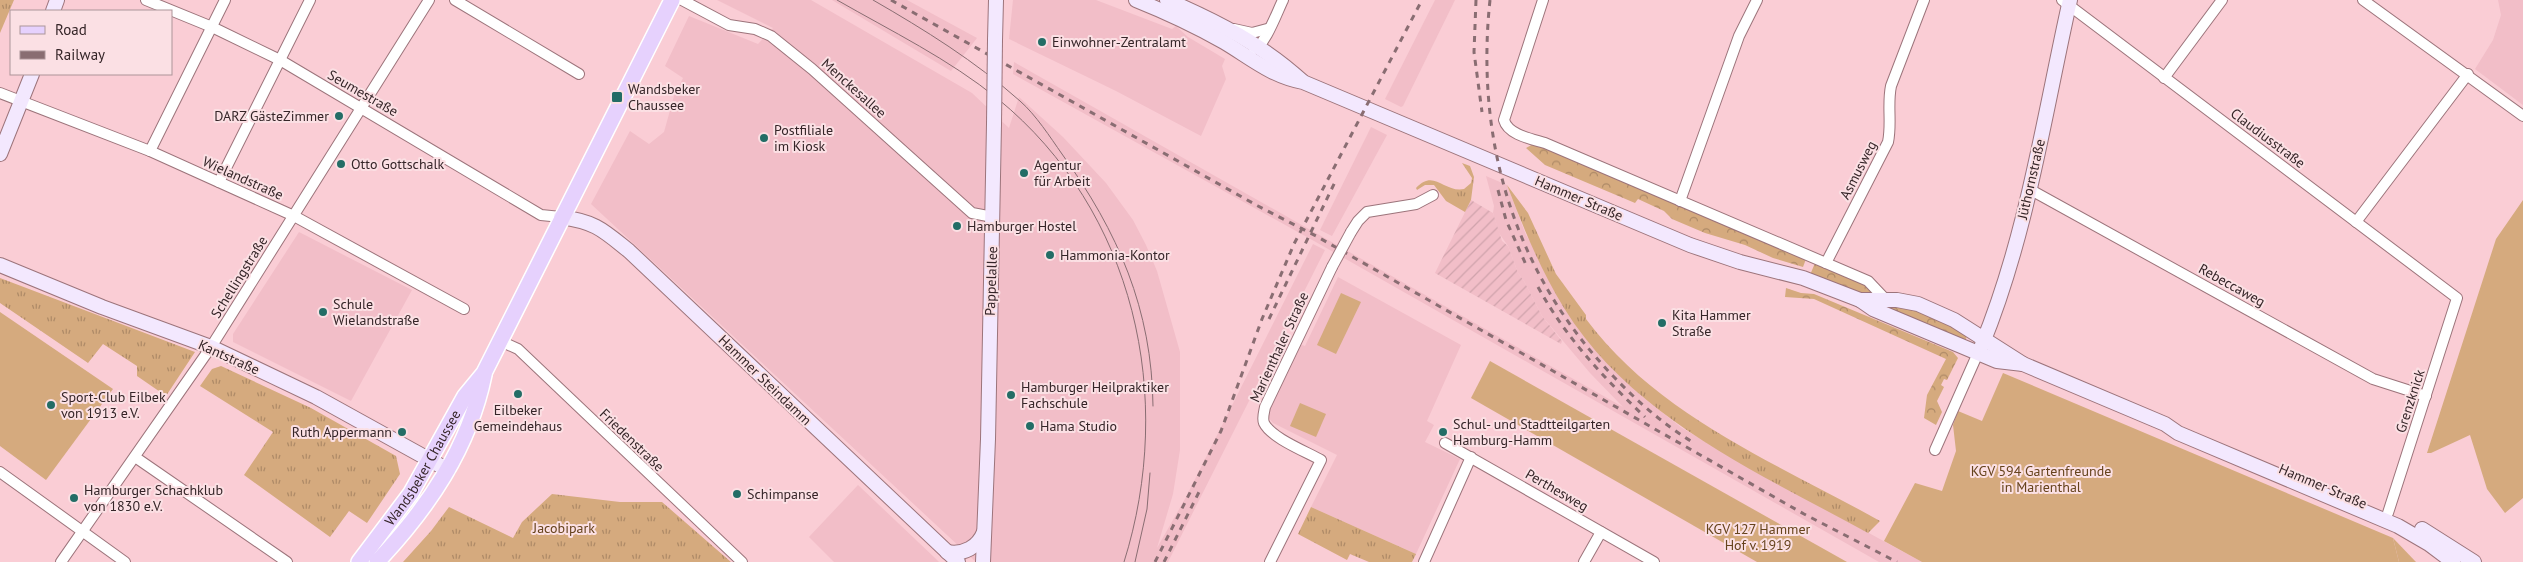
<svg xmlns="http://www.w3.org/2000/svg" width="2523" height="562" font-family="'PT Sans',sans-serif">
  <defs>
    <pattern id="industrial-furrows" width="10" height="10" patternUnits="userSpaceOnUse" patternTransform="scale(1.25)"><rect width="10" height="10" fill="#f2bec8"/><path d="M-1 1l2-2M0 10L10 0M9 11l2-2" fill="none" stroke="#d0a3ac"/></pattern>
    <pattern id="grass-tufts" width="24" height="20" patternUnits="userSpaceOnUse" patternTransform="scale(1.25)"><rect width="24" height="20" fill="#d5aa7e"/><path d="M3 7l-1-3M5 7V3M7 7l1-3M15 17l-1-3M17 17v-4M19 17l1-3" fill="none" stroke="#ae8a67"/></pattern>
    <pattern id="forest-crowns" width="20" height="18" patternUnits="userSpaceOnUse" patternTransform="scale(1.25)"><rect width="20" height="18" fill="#d5aa7e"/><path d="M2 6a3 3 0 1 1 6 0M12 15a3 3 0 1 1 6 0" fill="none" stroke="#ae8a67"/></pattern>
  </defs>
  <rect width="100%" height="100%" fill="#facdd5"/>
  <g fill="#f2bec8">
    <polygon points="717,0 811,0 972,93 1009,128 1019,97 1063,137 1106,183 1133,220 1146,245 1157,271 1180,352 1180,450 1173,494 1157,548 1186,497 1313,244 1325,250 1168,562 976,562 591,204 630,131 649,144 664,132 674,96 683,78 665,66 689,16 758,44 773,28"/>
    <polygon points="832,0 907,0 977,38 951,71"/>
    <polygon points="1013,0 1096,0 1172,29 1176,26 1188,37 1225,59 1222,66 1226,79 1201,136 1116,91 1009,39"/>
    <polygon points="1435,0 1455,0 1403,106 1401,107 1385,99"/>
    <polygon points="2498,0 2523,0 2523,105 2475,69 2493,40 2501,15"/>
    <polygon points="1014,62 1623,407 1590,373 1542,316 1524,281 1518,273 1508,246 1499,233 1493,213 1494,206 1486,176 1507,185 1526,235 1611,367 1644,398 1682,428 1757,472 1922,562 1879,562 1314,241 1013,74"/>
    <polygon points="1371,127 1387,135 1332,236 1320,230"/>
    <polygon points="299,232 412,290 351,401 233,342 233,334"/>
    <polygon points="1338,277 1461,345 1427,421 1434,425 1425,442 1460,459 1416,554 1311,507 1337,455 1273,423 1267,416 1299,344 1305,346"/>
    <polygon points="858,485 936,559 939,562 834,562 809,537"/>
  </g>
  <polygon fill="url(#industrial-furrows)" points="1471,200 1493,213 1502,241 1508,246 1518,273 1524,281 1542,316 1562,341 1561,344 1435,273"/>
  <g fill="url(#grass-tufts)">
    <polygon points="0,0 14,0 0,33"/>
    <path d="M1462 163 1470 166 1474 177 1471 200 1465 212 1446 201 1434 185H1425L1417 190 1416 188C1434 168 1444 193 1464 189L1471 183 1472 178Z"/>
    <path d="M1507 185 1528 213 1556 274 1586 315V319C1659 417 1777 463 1880 521L1868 533C1759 473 1632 418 1564 308 1540 269 1523 227 1507 185Z"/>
    <polygon points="0,278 195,352 166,396 137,376 137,366 103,344 88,363 0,303"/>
    <polygon points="221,366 311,408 396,456 400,474 367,523 349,511 330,537 244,475 273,432 200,386 212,369"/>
    <polygon points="552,494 620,502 662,502 731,562 403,562 431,531 449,507 513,538 522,522"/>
    <polygon points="1311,507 1416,554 1412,562 1369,562 1350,554 1347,560 1298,534"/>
  </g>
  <g fill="url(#forest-crowns)">
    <polygon points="1535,143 1806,259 1803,267 1773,258 1745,245 1705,233 1672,219 1664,211 1638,199 1635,203 1545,165 1526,148"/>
    <polygon points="1815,263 1867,286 1876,296 1864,295 1810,275"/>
    <polygon points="1786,288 1801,293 1814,294 1953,352 1958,358 1947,380 1944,379 1941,385 1944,387 1937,401 1942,412 1936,425 1924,418 1927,395 1946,359 1814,299 1785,297"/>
    <polygon points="1875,304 1906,304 1968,334 1965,341"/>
    <polygon points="2393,538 2416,562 2399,562"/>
  </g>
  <g fill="#d5aa7e">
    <polygon points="2523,200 2523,498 2505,513 2487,489 2470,435 2431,453 2427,453 2496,239"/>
    <polygon points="1341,293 1361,302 1336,354 1317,345"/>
    <polygon points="0,312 113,389 46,480 0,446"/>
    <polygon points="1490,361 1847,562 1757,562 1471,398"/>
    <polygon points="2003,373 2393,538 2399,562 1922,562 1884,541 1915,483 1942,491 1956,451 1953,425 1958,411 1982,421"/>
    <polygon points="1300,403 1326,414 1316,437 1290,426"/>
  </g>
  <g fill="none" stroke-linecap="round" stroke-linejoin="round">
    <defs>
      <g id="street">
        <polyline points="146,0 212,27 280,60 541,215 561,217"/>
        <polyline points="455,0 579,74"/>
        <polyline points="682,0 729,25 755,29 771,36 812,69 972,213 993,217"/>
        <path d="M1543 0 1504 120C1508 135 1532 139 1545 143L1868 281 1886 300"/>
        <polyline points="2062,0 2457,298 2388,513"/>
        <polyline points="2363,0 2523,116"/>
        <polyline points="1234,29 1252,33 1267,29"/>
        <path d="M1254 49C1265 46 1277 12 1283 0"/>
        <polyline points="2164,78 2222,0"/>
        <polyline points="0,93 150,151 294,216 464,309"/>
        <polyline points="150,151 225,0"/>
        <polyline points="219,182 310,0"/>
        <polyline points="2029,189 2373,379 2426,396"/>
        <polyline points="1680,201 1739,36 1757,0"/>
        <polyline points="2356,222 2468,74"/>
        <polyline points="1351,232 1358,221 1367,212 1416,204 1433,195"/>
        <path d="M1826 263 1888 142C1892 123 1887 105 1891 86L1924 0"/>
        <polyline points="500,341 518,349 742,562"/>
        <polyline points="1445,443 1654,562"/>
        <polyline points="1935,450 1978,353"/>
        <polyline points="135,457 287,562"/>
        <polyline points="0,472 125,562"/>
        <polyline points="61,562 211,347 429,0"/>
        <path d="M1270 562 1321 460C1307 452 1271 438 1264 423 1262 418 1264 413 1265 407L1332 267"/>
        <polyline points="1424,562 1471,457"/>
        <polyline points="1584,562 1601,532"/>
      </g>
      <g id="secondary">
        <path d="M1136 0C1166 12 1196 26 1224 42 1251 58 1271 76 1303 82L1690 245 1740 262 1803 278 1860 300 1873 309 1997 361 2023 364"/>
        <path d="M1167 0C1216 21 1263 45 1302 81"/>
        <polyline points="53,11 57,0"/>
        <polyline points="995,40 996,0"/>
        <polyline points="0,154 32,74"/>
        <path d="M561 217C596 222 603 230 629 251L958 562"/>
        <polyline points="0,265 102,307 211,347 316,397 448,470"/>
        <polyline points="1860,300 1897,300 1918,304 1954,320 2023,364 2165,424 2178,433 2398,526 2429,544 2453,562"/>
        <path d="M1982 345C2027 235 2044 116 2070 0"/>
        <polyline points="2422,529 2474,562"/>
        <path d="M947 552C964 555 978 547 984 532"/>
        <polyline points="983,562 988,439 994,124"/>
      </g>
      <g id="primary">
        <path id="s1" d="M359 562 411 493 465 396 484 373 672 0"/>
        <path d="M377 562C428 508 469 448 484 375"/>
      </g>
    </defs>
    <use href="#street" stroke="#9c747b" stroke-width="12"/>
    <use href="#secondary" stroke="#9c747b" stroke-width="16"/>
    <use href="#primary" stroke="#fff" stroke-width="18"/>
    <use href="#street" stroke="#fff" stroke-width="10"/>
    <use href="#secondary" stroke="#f3e8fe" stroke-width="14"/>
    <use href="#primary" stroke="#e6d1fd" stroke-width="15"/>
    <g stroke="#896d72" stroke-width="1">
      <path d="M837 0C891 31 949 59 998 99 1135 211 1176 397 1124 562"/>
      <path d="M873 0C925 30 975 61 1020 101 1036 115 1050 137 1062 154 1118 232 1152 309 1153 406"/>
      <polyline points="1135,562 1147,509 1150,473"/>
    </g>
    <g stroke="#896d72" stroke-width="3" stroke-dasharray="6 6" stroke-linecap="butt">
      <polyline points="891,0 1258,206 1316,236 1804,514 1897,562"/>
      <polyline points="1476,0 1474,52 1482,112"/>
      <path d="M1490 0C1475 140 1514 273 1613 376 1637 401 1664 425 1694 443"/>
      <polyline points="1498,190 1506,220 1527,267"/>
      <path d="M1538 287C1566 338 1603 377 1645 417"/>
      <polyline points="1269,319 1335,182"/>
      <polyline points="1155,562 1221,431 1262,319 1294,244 1422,0"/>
      <polyline points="1164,562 1201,488"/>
    </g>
    <defs>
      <polyline id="street-bridge" points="1332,267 1351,232"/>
      <polyline id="secondary-bridge" points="994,124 995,40"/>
    </defs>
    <use href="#street-bridge" stroke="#9c747b" stroke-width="12" stroke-linecap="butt"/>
    <use href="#secondary-bridge" stroke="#9c747b" stroke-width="16" stroke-linecap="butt"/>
    <use href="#street-bridge" stroke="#fff" stroke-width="10"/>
    <use href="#secondary-bridge" stroke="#f3e8fe" stroke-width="14"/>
  </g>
  <g fill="#236d66" stroke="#fbe0e4" stroke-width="2">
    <circle cx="1042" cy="42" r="5"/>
    <rect x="611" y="91" width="12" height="12" rx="2.5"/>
    <circle cx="339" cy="116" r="5"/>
    <circle cx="764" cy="138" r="5"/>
    <circle cx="341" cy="164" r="5"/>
    <circle cx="1024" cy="173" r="5"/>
    <circle cx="957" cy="226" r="5"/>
    <circle cx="1050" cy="255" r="5"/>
    <circle cx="323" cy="312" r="5"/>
    <circle cx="1662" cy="323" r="5"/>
    <circle cx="518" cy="394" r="5"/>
    <circle cx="1011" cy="395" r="5"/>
    <circle cx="51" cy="405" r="5"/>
    <circle cx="1030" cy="426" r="5"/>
    <circle cx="402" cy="432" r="5"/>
    <circle cx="1443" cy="432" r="5"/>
    <circle cx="737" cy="494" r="5"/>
    <circle cx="74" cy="498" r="5"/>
  </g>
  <g text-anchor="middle" stroke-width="4" stroke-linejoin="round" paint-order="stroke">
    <g font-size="14" fill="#352528" stroke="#fbe0e4" text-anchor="start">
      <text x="1052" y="47">Einwohner-Zentralamt</text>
      <text x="628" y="94">Wandsbeker<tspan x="628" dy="16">Chaussee</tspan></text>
      <text x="329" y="121" text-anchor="end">DARZ GästeZimmer</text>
      <text x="774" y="135">Postfiliale<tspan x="774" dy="16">im Kiosk</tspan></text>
      <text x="351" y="169">Otto Gottschalk</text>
      <text x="1034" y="170">Agentur<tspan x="1034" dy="16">für Arbeit</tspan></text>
      <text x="967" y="231">Hamburger Hostel</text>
      <text x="1060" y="260">Hammonia-Kontor</text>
      <text x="333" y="309">Schule<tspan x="333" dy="16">Wielandstraße</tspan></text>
      <text x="1672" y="320">Kita Hammer<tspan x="1672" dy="16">Straße</tspan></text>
      <text x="1021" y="392">Hamburger Heilpraktiker<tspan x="1021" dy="16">Fachschule</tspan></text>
      <text x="61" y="402">Sport-Club Eilbek<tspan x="61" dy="16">von 1913 e.V.</tspan></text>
      <text x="518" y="415" text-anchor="middle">Eilbeker<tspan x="518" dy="16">Gemeindehaus</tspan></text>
      <text x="1453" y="429">Schul- und Stadtteilgarten<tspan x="1453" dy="16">Hamburg-Hamm</tspan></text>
      <text x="1040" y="431">Hama Studio</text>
      <text x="392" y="437" text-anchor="end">Ruth Appermann</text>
      <text x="84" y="495">Hamburger Schachklub<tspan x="84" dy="16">von 1830 e.V.</tspan></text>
      <text x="747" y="499">Schimpanse</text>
    </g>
    <g font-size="14" fill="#352528" stroke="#fbe0e4">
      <text transform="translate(854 88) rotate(42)" y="5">Menckesallee</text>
      <text transform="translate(363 93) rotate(30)" y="5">Seumestraße</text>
      <text transform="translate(2268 138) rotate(37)" y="5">Claudiusstraße</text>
      <text transform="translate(1858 170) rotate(-63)" y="5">Asmusweg</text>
      <text transform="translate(243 178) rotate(24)" y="5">Wielandstraße</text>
      <text transform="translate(2031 179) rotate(-77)" y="5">Jüthornstraße</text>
      <text transform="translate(1579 198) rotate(23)" y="5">Hammer Straße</text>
      <text transform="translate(239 277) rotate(-58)" y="5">Schellingstraße</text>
      <text transform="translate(991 281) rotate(-88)" y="5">Pappelallee</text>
      <text transform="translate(2232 285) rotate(29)" y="5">Rebeccaweg</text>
      <text transform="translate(1279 347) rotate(-65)" y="5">Marienthaler Straße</text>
      <text transform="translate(229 357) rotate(24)" y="5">Kantstraße</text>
      <text transform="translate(765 380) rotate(44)" y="5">Hammer Steindamm</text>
      <text transform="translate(2410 401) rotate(-72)" y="5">Grenzknick</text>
      <text transform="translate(632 440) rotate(44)" y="5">Friedenstraße</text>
      <text dy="5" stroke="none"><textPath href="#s1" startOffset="114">Wandsbeker Chaussee</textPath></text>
      <text transform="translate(2323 486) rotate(23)" y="5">Hammer Straße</text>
      <text transform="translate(1557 490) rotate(30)" y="5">Perthesweg</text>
    </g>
    <g font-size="14" fill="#66431c" stroke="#fbe0e4">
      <text x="2041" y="476">KGV 594 Gartenfreunde<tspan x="2041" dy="16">in Marienthal</tspan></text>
      <text x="564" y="533">Jacobipark</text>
      <text x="1758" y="534">KGV 127 Hammer<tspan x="1758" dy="16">Hof v. 1919</tspan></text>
    </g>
  </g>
  <rect x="10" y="10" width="162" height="65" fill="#fbe0e4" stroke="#ac9599"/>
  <rect x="20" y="26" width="25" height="8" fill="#e6d1fd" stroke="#ac9599"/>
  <text x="55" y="35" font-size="15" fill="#352528">Road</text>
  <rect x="20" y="51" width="25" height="8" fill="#896d72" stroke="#ac9599"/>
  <text x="55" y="60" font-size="15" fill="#352528">Railway</text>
</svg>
